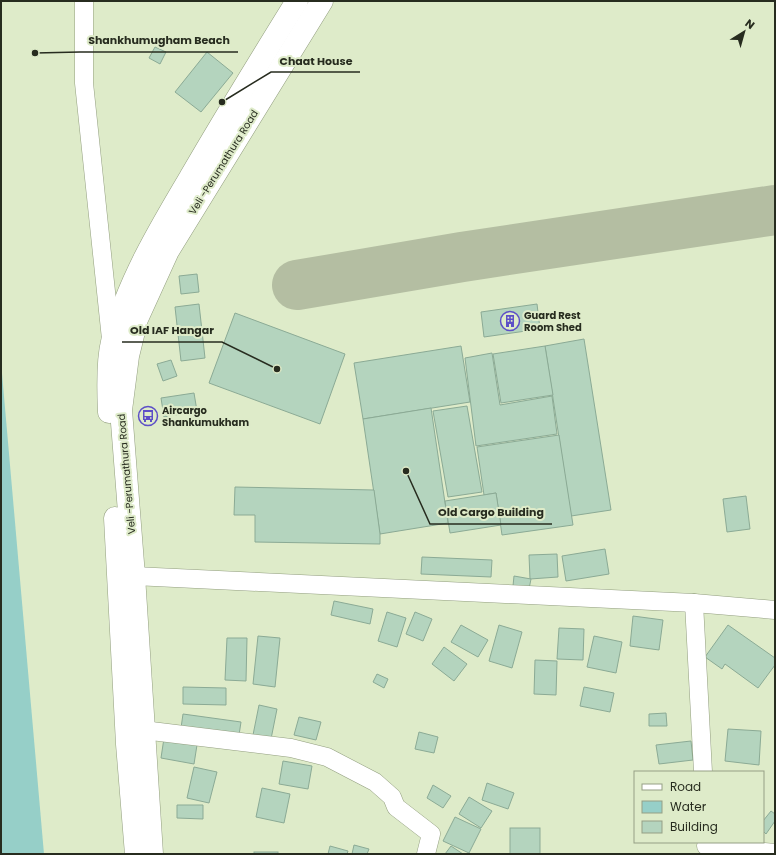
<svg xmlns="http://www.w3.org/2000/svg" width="776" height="855" font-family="Poppins,sans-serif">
  <rect width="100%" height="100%" fill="#deebc9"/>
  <polygon fill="#96cfc8" points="1,362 44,854 1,854"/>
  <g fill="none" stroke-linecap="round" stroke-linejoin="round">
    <polyline stroke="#b4bea2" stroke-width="50" points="297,285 462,257 775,210"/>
  </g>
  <g fill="#b4d4be" stroke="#8baa95">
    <polygon points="155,47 166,52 160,64 149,58"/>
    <polygon points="207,52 233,73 201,112 175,92"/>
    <polygon points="197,274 199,292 181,294 179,276"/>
    <polygon points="199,304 205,358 181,361 175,307"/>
    <polygon points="537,304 540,329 484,337 481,312"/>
    <polygon points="235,313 345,354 320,424 209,383"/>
    <polygon points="584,339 611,510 571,516 545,346"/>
    <polygon points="461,346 470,402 363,419 354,363"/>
    <polygon points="545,346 553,395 501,403 493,354"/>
    <polygon points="492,353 500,405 552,396 557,434 476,446 465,358"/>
    <polygon points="171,360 177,376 163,381 157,364"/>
    <polygon points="194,393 197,411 164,417 161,398"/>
    <polygon points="467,406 482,492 448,497 433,411"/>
    <polygon points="431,408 448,523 380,534 363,419"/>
    <polygon points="559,435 573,525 502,535 496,493 484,495 477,447"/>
    <polygon points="235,487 374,490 380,534 380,544 255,542 255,515 234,515"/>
    <polygon points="496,493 501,525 450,533 445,501"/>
    <polygon points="746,496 750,529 727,532 723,499"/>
    <polygon points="605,549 609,574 566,581 562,556"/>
    <polygon points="557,554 558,577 530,579 529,555"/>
    <polygon points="422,557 492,560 491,577 421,574"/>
    <polygon points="514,576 531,579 529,589 513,586"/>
    <polygon points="334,601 373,609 370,624 331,615"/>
    <polygon points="387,612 406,618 397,647 378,641"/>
    <polygon points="415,612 432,619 423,641 406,634"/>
    <polygon points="633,616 663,620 659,650 630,646"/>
    <polygon points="461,625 488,640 478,657 451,642"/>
    <polygon points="499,625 522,632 512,668 489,661"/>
    <polygon points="728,625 775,658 775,665 758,688 725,664 722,669 705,657"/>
    <polygon points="559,628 584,629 583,660 557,659"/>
    <polygon points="258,636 280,638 275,687 253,684"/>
    <polygon points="594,636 622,642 616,673 587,667"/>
    <polygon points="227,638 247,638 246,681 225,680"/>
    <polygon points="444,647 467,664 454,681 432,664"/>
    <polygon points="535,660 557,661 556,695 534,694"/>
    <polygon points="377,674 388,679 384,688 373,682"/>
    <polygon points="183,687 226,688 226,705 183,704"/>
    <polygon points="584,687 614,693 610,712 580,706"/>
    <polygon points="259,705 277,709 271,739 253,735"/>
    <polygon points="666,713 667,726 649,726 649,714"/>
    <polygon points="183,714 241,722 239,735 181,728"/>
    <polygon points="299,717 321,722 316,740 294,735"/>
    <polygon points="728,729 761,731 759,765 725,761"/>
    <polygon points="419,732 438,737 434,753 415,749"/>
    <polygon points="164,738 197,745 194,764 161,758"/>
    <polygon points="691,741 693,760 659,764 656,745"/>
    <polygon points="283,761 312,766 308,789 279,784"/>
    <polygon points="194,767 217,772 209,803 187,798"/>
    <polygon points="487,783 514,793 508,809 482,800"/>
    <polygon points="433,785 451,796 443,808 427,798"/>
    <polygon points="262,788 290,794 284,823 256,817"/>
    <polygon points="469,797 492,811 481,828 459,814"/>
    <polygon points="177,805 203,805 203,819 177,818"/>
    <polygon points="771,811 775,814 775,821 766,834 763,831 763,821"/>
    <polygon points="455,817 481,829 469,853 443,841"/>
    <rect x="510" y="828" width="30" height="26"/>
    <polygon points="354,845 369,849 367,854 352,854"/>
    <polygon points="330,846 348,851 347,854 328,854"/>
    <polygon points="451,846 463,854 445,854"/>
    <rect x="254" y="852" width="24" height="2"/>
  </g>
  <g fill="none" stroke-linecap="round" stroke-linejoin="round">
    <defs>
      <g id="street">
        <polyline points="84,1 84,83 111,339"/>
        <polyline points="134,576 694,603 775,610"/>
        <polyline points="694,603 703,772"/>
        <polyline points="143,730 291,748 327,757 375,782 392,797 396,807 431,834 426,854"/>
        <polyline points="706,846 775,853"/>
      </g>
      <g id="secondary">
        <path d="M109 412C108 391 107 362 112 342 127 283 160 228 191 176 225 117 261 59 297 1"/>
        <polyline points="115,518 127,744 136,854"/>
        <polyline points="152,854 134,576 121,410 128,356 137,319 168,251 322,1"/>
      </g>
    </defs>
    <use href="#street" stroke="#929e7f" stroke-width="19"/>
    <use href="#secondary" stroke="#929e7f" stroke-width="23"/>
    <use href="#street" stroke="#fff" stroke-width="18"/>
    <use href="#secondary" stroke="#fff" stroke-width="22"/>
  </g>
  <defs>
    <symbol id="building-ring" viewBox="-11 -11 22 22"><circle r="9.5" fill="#deebc9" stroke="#5d4fc7" stroke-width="1.5"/><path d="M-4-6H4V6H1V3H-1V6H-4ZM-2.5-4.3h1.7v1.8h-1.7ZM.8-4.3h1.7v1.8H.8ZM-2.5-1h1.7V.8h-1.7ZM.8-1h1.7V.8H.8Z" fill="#5d4fc7"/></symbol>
    <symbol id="bus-ring" viewBox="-11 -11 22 22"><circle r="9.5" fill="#deebc9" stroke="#5d4fc7" stroke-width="1.5"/><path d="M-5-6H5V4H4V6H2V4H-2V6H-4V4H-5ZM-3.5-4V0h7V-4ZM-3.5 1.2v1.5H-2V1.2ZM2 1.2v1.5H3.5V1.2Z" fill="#5d4fc7"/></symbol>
  </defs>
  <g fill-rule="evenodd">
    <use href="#building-ring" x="499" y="310" width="22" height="22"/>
    <use href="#bus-ring" x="137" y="405" width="22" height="22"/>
  </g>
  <g text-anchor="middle" stroke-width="4" stroke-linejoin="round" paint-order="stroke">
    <g font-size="10" fill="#272c1f" stroke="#deebc9">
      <text transform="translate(223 162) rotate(-58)" y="4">Veli -Perumathura Road</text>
      <text transform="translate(126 474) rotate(-95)" y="4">Veli -Perumathura Road</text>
    </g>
    <g font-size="10" font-weight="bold" fill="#272c1f" stroke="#deebc9" text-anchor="start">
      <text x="524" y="319">Guard Rest<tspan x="524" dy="12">Room Shed</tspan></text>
      <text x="162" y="414">Aircargo<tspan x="162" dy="12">Shankumukham</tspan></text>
    </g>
  </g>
  <path fill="none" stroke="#272c1f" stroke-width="1.5" d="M35 53L80 52H238M222 102L271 72H360M277 369L222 342H122M406 471L430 524H552"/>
  <g fill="#272c1f" stroke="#deebc9" stroke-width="1.5">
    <circle cx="35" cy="53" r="4"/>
    <circle cx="222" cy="102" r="4"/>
    <circle cx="277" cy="369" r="4"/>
    <circle cx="406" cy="471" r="4"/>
  </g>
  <g font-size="11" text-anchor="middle" font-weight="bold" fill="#272c1f" stroke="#deebc9" stroke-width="4" stroke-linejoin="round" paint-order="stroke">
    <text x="159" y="44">Shankhumugham Beach</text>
    <text x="316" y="65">Chaat House</text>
    <text x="172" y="334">Old IAF Hangar</text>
    <text x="491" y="516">Old Cargo Building</text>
  </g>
  <rect width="776" height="855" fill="none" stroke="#272c1f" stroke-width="4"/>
  <rect x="634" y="771" width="130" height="72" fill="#deebc9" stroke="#959f85"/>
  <rect x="642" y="784" width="20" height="6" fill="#ffffff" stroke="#959f85"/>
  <text x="670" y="791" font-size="12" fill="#272c1f">Road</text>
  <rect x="642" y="801" width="20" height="12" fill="#96cfc8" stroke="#959f85"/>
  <text x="670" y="811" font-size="12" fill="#272c1f">Water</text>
  <rect x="642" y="821" width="20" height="12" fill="#b4d4be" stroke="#959f85"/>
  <text x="670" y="831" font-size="12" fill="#272c1f">Building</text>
  <g transform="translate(744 32) rotate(37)" stroke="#deebc9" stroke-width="3" paint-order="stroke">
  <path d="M0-3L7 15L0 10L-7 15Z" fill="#272c1f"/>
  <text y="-6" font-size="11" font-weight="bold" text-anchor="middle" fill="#272c1f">N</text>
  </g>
</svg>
